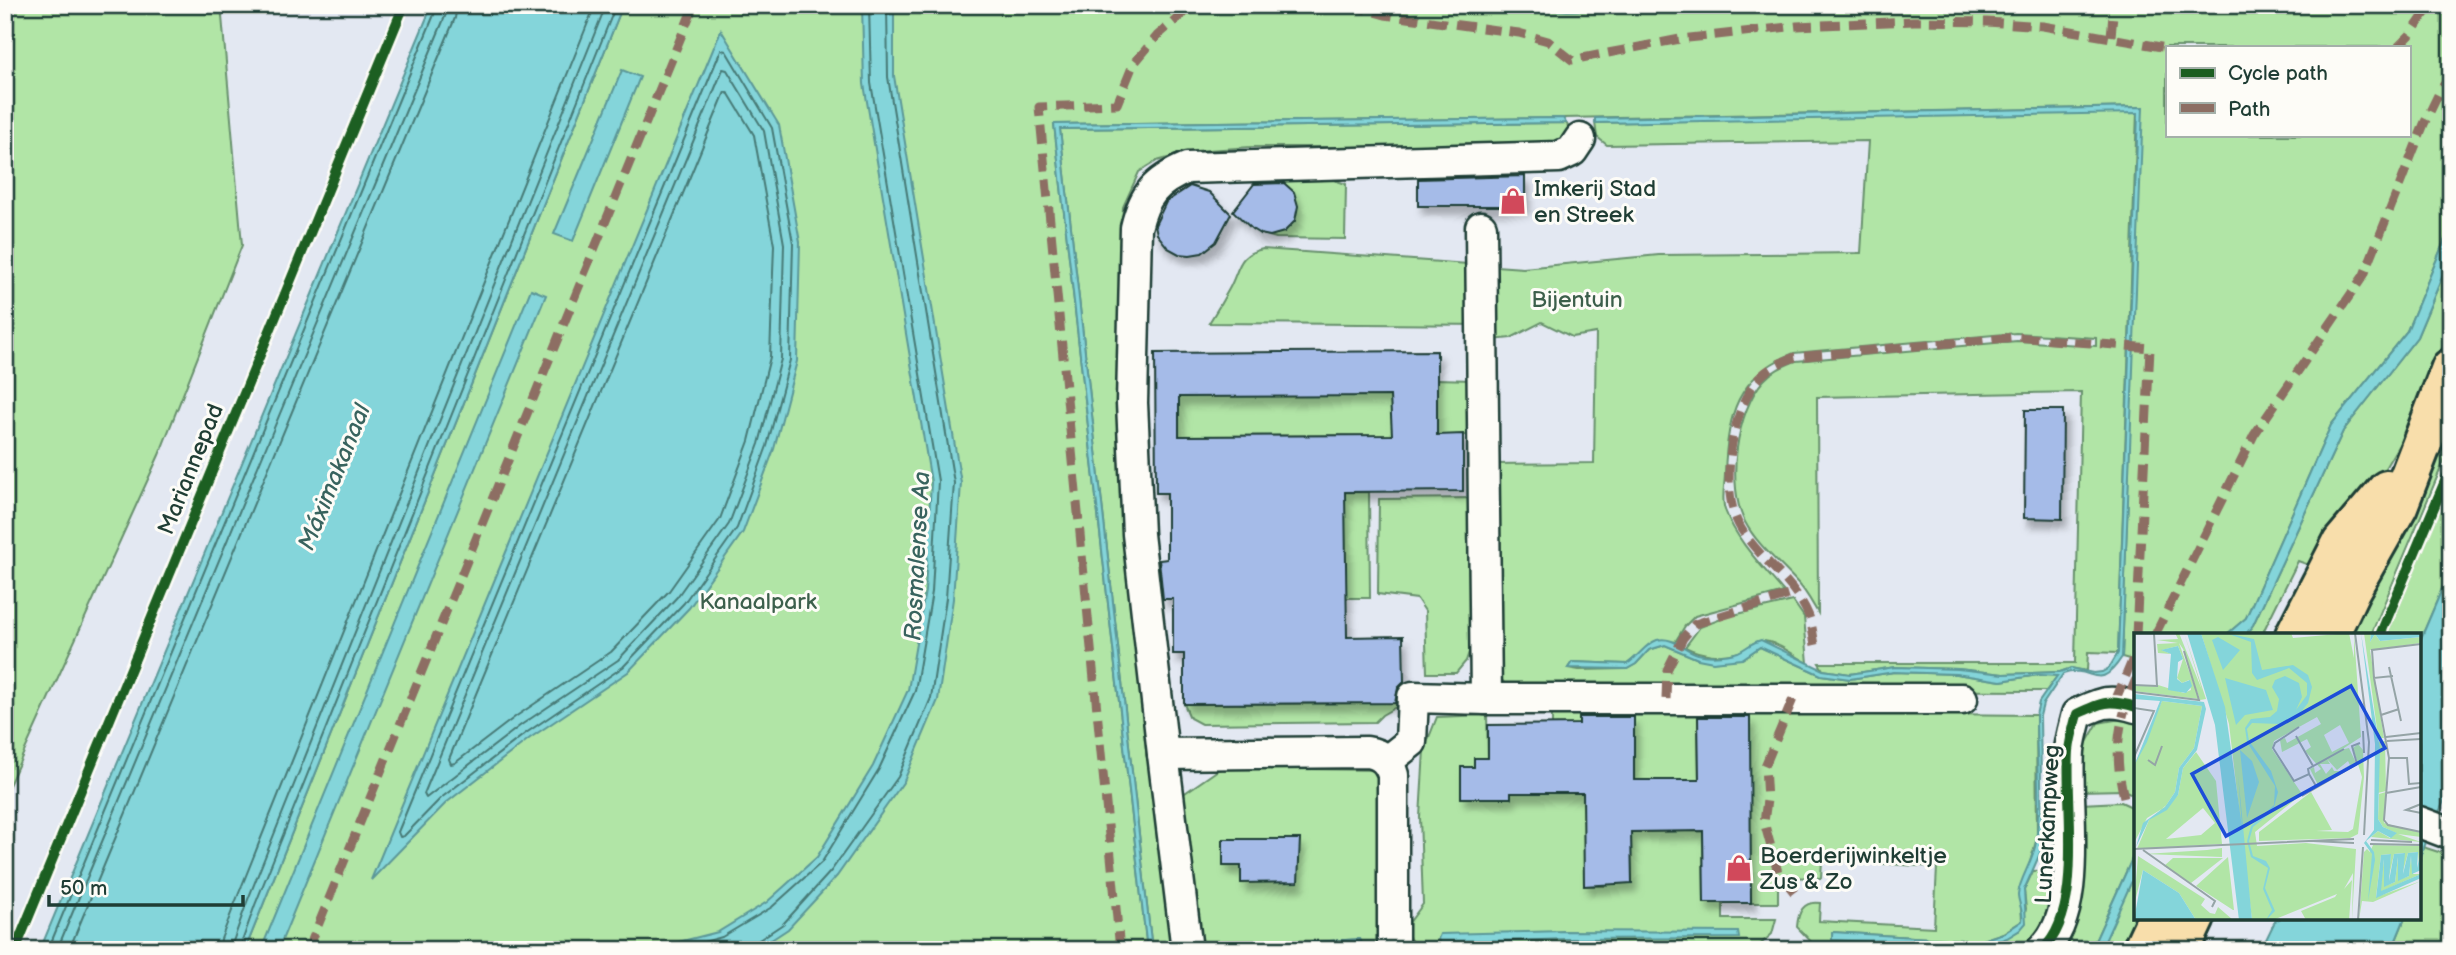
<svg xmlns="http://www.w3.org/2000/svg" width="2456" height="955" font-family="'Balsamiq Sans',sans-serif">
  <defs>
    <filter id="shadow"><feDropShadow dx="4.5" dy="8" stdDeviation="3.5" flood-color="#0004"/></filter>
  </defs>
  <rect width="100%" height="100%" fill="#e3e8f2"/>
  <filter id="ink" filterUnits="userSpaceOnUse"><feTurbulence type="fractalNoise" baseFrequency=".0143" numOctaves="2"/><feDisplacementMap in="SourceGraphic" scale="14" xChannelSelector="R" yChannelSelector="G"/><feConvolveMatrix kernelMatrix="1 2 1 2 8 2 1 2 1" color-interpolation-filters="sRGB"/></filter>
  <g filter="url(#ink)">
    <g fill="#b1e5a6" stroke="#68916d" stroke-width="2" fill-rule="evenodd">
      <polygon points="5,5 221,5 242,245 159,455 5,794"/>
      <path d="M623 5H2451V225L2407 331 2331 425 2246 618 2226 635H2136V661L2122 657 2142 107 1563 118 1054 124 1147 950H245ZM2167 47H2409V135H2167Z"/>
      <path d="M2137 111 2118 653 2088 652 2087 671 2071 668 2060 672 2003 674 1958 669 1895 667 1850 674 1823 670 1819 663H2075L2081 392 1817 397 1818 613C1812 603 1806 591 1797 582 1780 563 1757 545 1745 522 1726 486 1736 410 1764 380 1773 370 1784 366 1796 361L2017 341 2096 346V338L2016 333 1794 353C1737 375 1727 415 1725 473 1725 484 1721 499 1725 510 1737 542 1763 567 1784 592L1695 616 1685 626 1675 642C1653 635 1643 653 1627 664L1572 662 1568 668 1579 670 1627 669 1636 664 1649 650 1665 645 1698 659H1742L1760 647 1821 675 1850 679 1894 672 1956 674 2001 681 2038 675H2058L2046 691 1509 689 1499 676 1496 464 1594 463 1596 333 1572 337 1542 322 1511 338 1493 340 1492 325 1209 323C1216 312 1223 300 1229 289 1240 269 1237 254 1263 249L1523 268 1659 255 1861 253 1868 141 1607 145 1597 137 1595 123Z"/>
      <polygon points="1566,123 1568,126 1566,142 1559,147 1251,147 1194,151 1157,161 1139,172 1123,207 1122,225 1173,950 1152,950 1060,129"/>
      <polygon points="1276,170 1309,172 1346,184 1345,239 1276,238 1259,233 1245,203 1259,182"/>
      <polygon points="2451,256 2451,328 2407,431 2385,468 2360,497 2336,520 2309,565 2298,561 2264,630 2272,635 2245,635 2253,625 2343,431 2417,337"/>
      <polygon points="1436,379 1473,380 1473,435 1179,436 1179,397"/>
      <polygon points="2451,404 2451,444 2371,635 2348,635"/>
      <polygon points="2451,483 2451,568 2419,643 2419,635 2387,635"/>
      <polygon points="1369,492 1370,598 1346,598 1180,494"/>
      <polygon points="1472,498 1474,637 1466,661 1456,673 1427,673 1425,611 1417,599 1378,594 1379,499"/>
      <path d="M1793 601 1804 617 1808 663C1796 657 1782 645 1769 642 1753 638 1750 648 1739 652 1721 658 1701 655 1685 647L1700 627 1729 616Z"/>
      <polygon points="1403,703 1382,715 1375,722 1201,724 1190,718 1184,704"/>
      <path d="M1552 706 1925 709 1931 714 2036 715 2037 838 2028 869 2020 888 2022 921 2003 933 1979 941 1832 932 1991 945 2020 930 2026 909 2024 890 2033 871 2055 870C2050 902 2047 936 2012 950H1819L1797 927C1798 912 1803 901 1820 903L1819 921 1934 927 1937 867 1822 860 1821 878 1778 877V903H1751L1749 711H1698L1699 780H1634V713H1579V757H1552Z"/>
      <polygon points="1487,715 1488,758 1474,758 1474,767 1511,798 1511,793 1567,768 1602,795 1584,886 1604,886 1604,881 1632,883 1631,832 1703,831 1704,903 1723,903 1723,919 1776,919 1772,934 1754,950 1419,950 1410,939 1406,927 1423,904 1420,817 1424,750 1437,717"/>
      <polygon points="2132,717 2136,719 2136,796 2124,790 2079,791 2080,754 2098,723"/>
      <polygon points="1221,768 1379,770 1383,940 1374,950 1320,950 1360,947 1360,939 1197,950 1182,795"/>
      <polygon points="2121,802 2136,809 2136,850 2096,939 2090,947 2067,950 2081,893 2081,804"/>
      <polygon points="2423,847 2451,856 2451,950 2392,950 2405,918 2419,918 2419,865"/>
      <polygon points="2136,872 2136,918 2125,950 2099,950"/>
    </g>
    <g fill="#84d5da" stroke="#5c9898" stroke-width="2">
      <polygon points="432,5 623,5 245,950 40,950"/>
      <polygon points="862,5 894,5 894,76 961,483 953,599 938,700 904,781 837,876 788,929 756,950 647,950 718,932 767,902 817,857 873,766 908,690 925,591 931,482 864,84"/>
      <path d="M1486 5H1641C1598 13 1530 12 1486 5Z"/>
      <polygon points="721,30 779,125 800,242 797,361 774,449 743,532 689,608 628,672 530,738 446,803 371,880"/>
      <polygon points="622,70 640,77 573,241 554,234"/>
      <path d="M2143 107 2122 657C2097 696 2093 663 2063 674L2043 704 2040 716 2042 849 2024 890 2026 923 2020 930 2007 938 1980 948 1832 940V932L1979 941 2004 933 2022 921C2024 911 2018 903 2018 894 2019 880 2034 859 2036 842 2041 803 2036 755 2036 715L2039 702 2057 676 2038 675 2001 681 1956 674 1894 672 1850 679 1821 675 1760 647 1742 659 1713 662 1698 659 1665 645 1649 650 1636 664 1627 669 1568 668 1572 662 1627 664C1638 657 1645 644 1657 640 1673 636 1684 650 1698 654 1709 657 1733 656 1742 650 1749 646 1753 642 1761 640L1823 670 1850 674 1895 667 1958 669 2003 674 2060 672 2071 668 2094 673 2102 672 2109 668 2118 653 2138 113 1595 123V118Z"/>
      <polygon points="1563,118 1566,123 1060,129 1152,950 1147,950 1054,124"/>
      <polygon points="2451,225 2451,256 2417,337 2343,431 2253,625 2245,635 2226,635 2246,618 2331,425 2407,331"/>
      <polygon points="531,289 546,295 278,950 261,950"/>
      <polygon points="2451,568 2451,786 2423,847 2419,865 2419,643"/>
      <polygon points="2136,850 2136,872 2105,941 2099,950 2082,950 2090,947 2096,939"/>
      <polygon points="2281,918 2405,918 2392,950 2261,950 2275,921"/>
      <polygon points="1564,931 1738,932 1739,938 1566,939 1440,944 1438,939 1440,934"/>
      <polygon points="1360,939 1362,943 1360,947 1320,950 1218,950 1219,948"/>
    </g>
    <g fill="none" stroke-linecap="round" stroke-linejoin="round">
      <g stroke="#477a76" stroke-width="2">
        <polygon points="721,50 726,51 772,128 793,243 790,360 767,446 737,528 684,603 623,667 526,733 441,798 404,836 400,837 398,832"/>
        <polygon points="723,69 727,70 764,131 784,244 781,359 759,444 729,524 677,597 618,660 521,725 426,798 424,794"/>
        <polygon points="725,92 729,94 754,135 774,245 770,357 749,441 720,519 669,591 611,652 515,717 455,763 451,764 449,759"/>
        <polyline points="48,950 438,5"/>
        <polyline points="57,950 446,14 447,5"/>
        <polyline points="69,950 455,18 457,5"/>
        <polyline points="220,950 221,939 237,898 595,5"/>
        <polyline points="230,950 247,902 606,5"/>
        <polyline points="239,950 255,905 616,5"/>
        <polyline points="675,950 722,937 772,907 822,862 879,769 915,691 932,592 938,481 871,83 869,5"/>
        <polyline points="753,950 756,942 783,924 831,871 898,777 931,698 946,598 954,483 888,77 887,5"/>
      </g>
    </g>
    <g fill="#a5bbe8" stroke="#1f3d34" stroke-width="2" fill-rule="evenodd" filter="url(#shadow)">
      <polygon points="1525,176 1525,206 1418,206 1418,179"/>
      <polygon points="1284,183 1294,192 1298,206 1295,221 1284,232 1270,236 1260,234 1252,229 1233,211 1254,184"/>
      <polygon points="1190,186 1209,192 1231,214 1216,242 1202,253 1190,255 1179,254 1168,248 1157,234 1155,225 1166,202"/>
      <path d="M1437 351V435L1463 434V491L1345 492 1347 637 1403 636 1404 682 1398 688 1395 703 1184 704V654H1173V599H1163L1159 560 1167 559V493H1156L1155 353ZM1390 396 1392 435 1179 436V397Z"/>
      <polygon points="2025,410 2063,410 2062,519 2024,518"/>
      <polygon points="1579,717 1634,717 1634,780 1699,780 1698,717 1750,717 1751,903 1704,903 1703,831 1631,832 1632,883 1584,886 1583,793 1511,793 1511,798 1461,798 1461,767 1474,767 1474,758 1488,758 1488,725 1579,724"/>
      <polygon points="1223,839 1300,839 1298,882 1241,883 1241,866 1223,866"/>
    </g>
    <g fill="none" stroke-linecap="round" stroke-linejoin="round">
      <defs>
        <g id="minor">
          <polyline points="1481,227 1486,699"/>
          <polyline points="1163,754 1187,950"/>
          <polyline points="1387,761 1411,742 1413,697 1486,699 1962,699"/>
          <polyline points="2419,822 2451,834"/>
          <path d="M1393 950V775C1389 761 1381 754 1367 752L1163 754 1138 534 1132 403 1136 228C1144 194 1156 181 1187 168L1559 157 1572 151 1580 139"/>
          <path d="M2042 950C2085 912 2065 805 2069 751 2070 739 2074 726 2077 714 2102 702 2109 699 2136 707"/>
        </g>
        <g id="major">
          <polyline points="2295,635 2342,543 2387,490"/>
          <polyline points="2329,635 2350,591 2398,506 2451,368"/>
          <polyline points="2142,950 2157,918"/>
          <polyline points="2180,950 2195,918"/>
        </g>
      </defs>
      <use href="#minor" stroke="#1f3d34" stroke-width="35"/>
      <use href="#major" stroke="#1f3d34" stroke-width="44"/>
      <use href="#minor" stroke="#fdfcf7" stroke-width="30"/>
      <use href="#major" stroke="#f8deab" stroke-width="38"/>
      <g stroke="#8d6e63" stroke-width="9" stroke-dasharray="18 9" stroke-linecap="butt">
        <polyline points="1349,5 1385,15 1519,33 1548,41 1572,60 1680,39 1797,26 1914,21 1987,22 2043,26 2167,48"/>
        <polyline points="2111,36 2114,5"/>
        <polyline points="2398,47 2410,35 2431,5"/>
        <polyline points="2155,635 2254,435 2364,275 2424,124 2441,89 2451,75"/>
        <path d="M1815 645C1813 635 1812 623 1808 614 1793 579 1757 558 1739 525 1719 489 1731 409 1759 378 1769 367 1782 362 1795 357L2017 337 2150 348 2136 635"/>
        <polyline points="1666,699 1667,670 1683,638 1695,624 1795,593"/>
        <polyline points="1793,699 1765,766 1767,800 1764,822 1778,872 1797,896"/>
        <polyline points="2115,701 2135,654 2136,647"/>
        <path d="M2124 797C2113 753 2118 721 2136 679"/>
        <polyline points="308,950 694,5"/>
        <polyline points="1120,950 1039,107 1117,104 1133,65 1157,36 1193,5"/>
      </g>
      <defs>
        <g id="cycleway">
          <polyline points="2380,635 2451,467"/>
          <polyline points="15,950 404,5"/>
          <path d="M2042 950C2085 912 2065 805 2069 751 2070 739 2074 726 2077 714 2102 702 2109 699 2136 707"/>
        </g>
      </defs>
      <use href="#cycleway" stroke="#fdfcf7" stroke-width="15"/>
      <use href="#cycleway" stroke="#1b5e20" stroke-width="10"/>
    </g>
  </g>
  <defs>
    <symbol id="shop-bare" viewBox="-9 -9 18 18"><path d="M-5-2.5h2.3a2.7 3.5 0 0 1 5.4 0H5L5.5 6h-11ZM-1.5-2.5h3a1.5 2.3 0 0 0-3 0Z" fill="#d1495b" stroke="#fdfcf7" stroke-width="2.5" paint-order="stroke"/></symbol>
  </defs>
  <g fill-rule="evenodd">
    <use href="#shop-bare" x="1494" y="182" width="38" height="38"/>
    <use href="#shop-bare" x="1720" y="849" width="38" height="38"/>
  </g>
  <g text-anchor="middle" stroke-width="6" stroke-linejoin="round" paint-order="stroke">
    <g font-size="23" fill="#1f3d34" stroke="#fdfcf7" text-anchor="start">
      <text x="1534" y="196">Imkerij Stad<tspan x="1534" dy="26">en Streek</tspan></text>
      <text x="1760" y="863">Boerderijwinkeltje<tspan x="1760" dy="26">Zus &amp; Zo</tspan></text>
    </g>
    <g font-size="23" fill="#3c5f4b" stroke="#fdfcf7">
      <text x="1577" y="307">Bijentuin</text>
      <text x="758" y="609">Kanaalpark</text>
    </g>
    <g font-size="23" fill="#1f3d34" stroke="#fdfcf7">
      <text transform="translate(190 469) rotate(-68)" y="8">Mariannepad</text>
      <text transform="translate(2047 824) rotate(-87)" y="8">Lunerkampweg</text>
    </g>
    <g font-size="24" font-style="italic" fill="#38635e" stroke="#fdfcf7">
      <text transform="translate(334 477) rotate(-68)" y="8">Máximakanaal</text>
      <text transform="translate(917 556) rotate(-87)" y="8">Rosmalense Aa</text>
    </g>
  </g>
  <g transform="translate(2134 633)">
    <rect width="287" height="287" fill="#e3e8f2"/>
    <path d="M41 0H45L68 57 50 0 72 66 66 67 49 16 45 10 65 66 0 58V53L24 52 50 60 57 57 55 47 48 50 43 45 49 26 44 13 28 17 37 21 24 20 23 11 44 10 23 7 44 6ZM67 0H157L159 5 215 0 220 25V0L227 104 207 117 215 115 222 130 207 137 216 132 214 128 203 137 193 126 196 131H186L192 141 198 134 200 138H206L184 152 176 136 180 134 181 140 187 136 171 118 177 114 173 106 148 119 146 107 151 105 153 110 187 91 183 84 140 108 138 116 168 161 121 199 123 213 172 210 222 216 218 287 219 240 210 256 218 247 215 287H172L167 278 201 264 203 261 139 287H118L95 91ZM206 92 215 110 198 119 190 102ZM230 0H237L236 9 241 1 246 8 287 4V10L236 17 250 105H244L243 96ZM28 68 68 73 60 115 45 135 41 159 31 174 13 185 0 210V133ZM251 108 252 158 244 160 245 109ZM224 111 229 117 230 144 224 201 216 205 125 208V199L177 159 198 197 182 198 214 199 219 196 228 144 219 115ZM62 119 82 148 88 211 3 216 15 187 44 162 49 135ZM69 175 81 190 67 202 32 206ZM252 159 250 190 287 200V204L264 201 287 209 237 204 244 198 256 205 262 200 249 194 244 186 245 161ZM239 212 287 213 285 234 284 219 274 220 268 242 270 220 260 221 254 248 257 221 247 222 242 264 287 248 239 269 228 268 225 287 230 219 233 216 236 219ZM88 215V224L11 221 73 217ZM4 223 71 266 67 272 76 280 81 281 84 274 99 287H62L45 260 9 237 0 272ZM277 223 279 241H287L246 259 250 226 251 253 261 249 264 224V247L275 243ZM94 224 100 277H99L62 253ZM39 225H89L57 250 30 233Z" fill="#b1e5a6" fill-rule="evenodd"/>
    <path d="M53 0H67L91 74 108 194 104 141 118 287H105L81 92ZM92 0 120 6 128 37 159 32 174 42 178 54 174 70 163 84 146 91 118 90 113 96 115 108 137 138 144 159 139 178 119 194 115 208 119 223 132 228 136 235 131 255 141 278 132 287 138 277 129 256 134 235 117 224 113 208 117 193 140 172 141 153 113 109 111 95 117 86 136 84 143 78 145 66 138 54 141 47 151 43 165 50 168 64 162 77 173 62V50L155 35 123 47 118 40 117 9ZM227 0 246 116 244 186 249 194 263 200 257 205 244 198 232 208 240 219 241 227 234 268 238 221 230 210 240 197 241 111ZM237 0H287V4L246 8 241 1 236 9ZM84 4 106 17 89 37 78 7ZM44 13 49 26 44 29 43 46 48 50 56 47 58 53 52 60 34 57 37 21 27 17ZM91 45 132 57 139 77 111 82 102 92ZM0 61 70 69 72 76 63 117 49 135 44 162 33 177 15 187 2 214 9 190 31 174 41 159 45 135 60 115 68 73 28 68 13 109 0 133 26 68 0 66ZM106 117 118 128 125 149 113 185ZM287 218V237L278 241 277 223 275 243 264 248V224L261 249 250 254V226L247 258 287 241V245L242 265 247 222 257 221 255 248 260 221 271 220 269 241 274 220 284 219 283 235ZM9 237 45 260 62 287H0Z" fill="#84d5da"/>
    <path fill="none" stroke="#95a4a6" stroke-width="2" d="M221 0 235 109 230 202M255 34 267 88M259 43 240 45 238 17 287 11M240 45 247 82M0 52 23 53 20 0M0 59 65 67 50 18M0 75 20 78 0 124M265 76 247 82 255 125 250 187 254 192 287 199M165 94 141 110 139 115 160 148 175 141 182 153M229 98 230 120M162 103 179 133M252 104 287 100M253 108 287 106M255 125H273L275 151 287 150M14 127 21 132 28 113M175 141 174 136 210 116M252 160 287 154M168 163 223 131 218 113 226 110M287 171 272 177 287 180M237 207 278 209M179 208 220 210M236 211 287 212M0 216 220 206M9 217 81 268 78 274M224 287 229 214"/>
    <path fill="#1d4ed8" fill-opacity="0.15" stroke="#1d4ed8" stroke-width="3.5" d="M217 53 251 115 92 203 58 141Z"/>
    <rect width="287" height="287" fill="none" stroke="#1f3d34" stroke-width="3.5"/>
  </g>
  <rect width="2456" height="955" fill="none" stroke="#fdfcf7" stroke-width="28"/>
  <rect x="14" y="14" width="2428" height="927" fill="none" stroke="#1f3d34" stroke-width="2.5" filter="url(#ink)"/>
  <rect x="2166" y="46" width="245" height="91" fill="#fdfcf7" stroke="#a4b0a9" stroke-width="2"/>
  <rect x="2180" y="68" width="35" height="10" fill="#1b5e20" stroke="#a4b0a9" stroke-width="2"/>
  <text x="2228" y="80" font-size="21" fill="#1f3d34">Cycle path</text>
  <rect x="2180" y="103" width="35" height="10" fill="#8d6e63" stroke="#a4b0a9" stroke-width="2"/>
  <text x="2228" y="116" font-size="21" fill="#1f3d34">Path</text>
  <path d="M49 895v10h194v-10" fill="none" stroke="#1f3d34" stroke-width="3.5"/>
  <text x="60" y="895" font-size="21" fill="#1f3d34" stroke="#fdfcf7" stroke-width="5" paint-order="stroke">50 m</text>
</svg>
